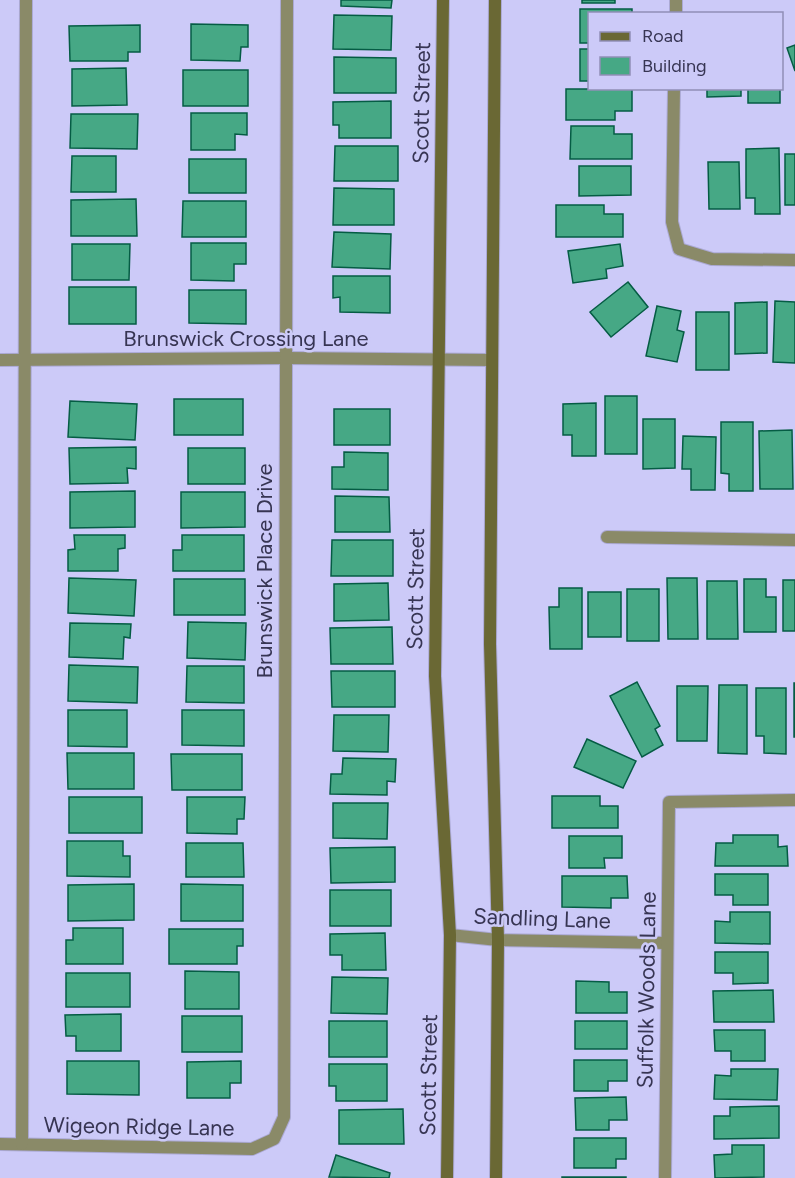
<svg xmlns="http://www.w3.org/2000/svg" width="795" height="1178" font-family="Figtree,sans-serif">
  <rect width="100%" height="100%" fill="#cccaf8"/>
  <g fill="#46a885" stroke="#055c44" stroke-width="1.5">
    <polygon points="341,0 392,0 391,8 341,6"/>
    <rect x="582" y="0" width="33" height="3"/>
    <polygon points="580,9 632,9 632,14 590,14 590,43 580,43"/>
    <polygon points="334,15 392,16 391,50 333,49"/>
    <polygon points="191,24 248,25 248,47 241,47 240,61 191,60"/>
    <polygon points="140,25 140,52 128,52 128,61 70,61 69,26"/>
    <polygon points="795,45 795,71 787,48"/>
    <rect x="580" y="49" width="10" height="32"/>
    <polygon points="334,57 396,58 396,93 334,93"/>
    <polygon points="126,68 127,105 72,106 72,69"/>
    <rect x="183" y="70" width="65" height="36"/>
    <polygon points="707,88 741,88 741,96 707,97"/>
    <rect x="748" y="88" width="32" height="15"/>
    <polygon points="566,89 632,89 632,111 615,111 615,120 566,120"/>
    <polygon points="391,101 391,138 339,138 339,125 333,125 333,102"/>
    <polygon points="191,113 247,113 247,135 235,134 235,150 191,150"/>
    <polygon points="71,114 138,114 137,149 70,148"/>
    <polygon points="571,126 614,126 614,134 632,134 632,159 570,159"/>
    <polygon points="335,146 398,146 398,181 334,181"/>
    <polygon points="779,148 780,214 755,214 755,198 746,198 746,149"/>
    <rect x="785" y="154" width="10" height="51"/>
    <polygon points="72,156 116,156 116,192 71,192"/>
    <rect x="189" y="159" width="57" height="34"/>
    <polygon points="708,162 739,162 740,209 709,209"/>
    <polygon points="579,166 631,166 631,195 579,196"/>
    <polygon points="334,188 394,189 394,225 333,225"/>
    <polygon points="136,199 137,236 71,236 71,200"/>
    <polygon points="183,201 246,201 246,237 182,237"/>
    <polygon points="556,205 604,205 604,214 623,214 623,237 556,237"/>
    <polygon points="334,232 391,234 390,269 332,267"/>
    <polygon points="191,243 246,243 246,264 234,264 234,281 191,280"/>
    <polygon points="72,244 130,244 129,280 72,280"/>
    <polygon points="620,244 623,266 606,269 607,278 573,283 568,251"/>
    <polygon points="333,276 390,276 390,313 340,312 340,297 333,298"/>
    <polygon points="628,282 648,307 611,337 590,312"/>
    <rect x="69" y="287" width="67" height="37"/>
    <polygon points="189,290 246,290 246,324 189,323"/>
    <polygon points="775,301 795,302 795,363 773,362"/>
    <polygon points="767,302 767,353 735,354 735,303"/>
    <polygon points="657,306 681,311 677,330 684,332 677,362 646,356"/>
    <rect x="696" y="312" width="33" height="58"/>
    <rect x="605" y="396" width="32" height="58"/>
    <rect x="174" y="399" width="69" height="36"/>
    <polygon points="70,401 137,404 135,440 68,437"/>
    <polygon points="596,403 596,456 572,456 572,435 563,435 563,404"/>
    <rect x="334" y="409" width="56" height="36"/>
    <polygon points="643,419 675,419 675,468 643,469"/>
    <polygon points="721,422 753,422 753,491 729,491 729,474 721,473"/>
    <polygon points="792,430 793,489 760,489 759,431"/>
    <polygon points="683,436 716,437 715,490 691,490 691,469 682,469"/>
    <polygon points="136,447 136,469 127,468 128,483 70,484 69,448"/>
    <rect x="188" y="448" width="57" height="36"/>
    <polygon points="344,452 388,453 388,490 332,489 332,467 344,467"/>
    <polygon points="135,491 135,527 70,528 70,492"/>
    <polygon points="181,492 245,492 245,527 181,528"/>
    <polygon points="335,496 389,497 390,532 335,532"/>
    <polygon points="74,535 125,535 125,548 118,549 118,571 68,571 68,550 75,549"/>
    <polygon points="182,535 244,535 244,571 173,571 173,550 182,550"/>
    <polygon points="332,540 393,540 393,576 331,576"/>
    <polygon points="69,578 136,580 134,616 68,613"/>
    <polygon points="667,578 697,578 698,639 668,639"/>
    <rect x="174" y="579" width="71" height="36"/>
    <polygon points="744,579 766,579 766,597 776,597 776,632 744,632"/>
    <rect x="783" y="580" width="12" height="51"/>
    <polygon points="707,581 737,581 738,639 707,639"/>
    <polygon points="388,583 389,620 334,621 334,584"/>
    <polygon points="559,588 582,588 582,649 550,649 549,607 559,607"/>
    <rect x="627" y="589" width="32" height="52"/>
    <rect x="588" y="592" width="33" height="45"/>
    <polygon points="188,622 246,623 245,660 187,658"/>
    <polygon points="70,623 131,624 130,638 124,637 123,659 69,657"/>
    <polygon points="392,627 393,664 331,664 330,628"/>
    <polygon points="69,665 138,667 137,703 68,701"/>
    <polygon points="187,666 244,666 244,703 186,702"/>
    <polygon points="331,671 395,671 395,707 332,707"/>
    <polygon points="637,682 660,726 655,729 663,745 642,757 610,696"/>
    <rect x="794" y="683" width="1" height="54"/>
    <polygon points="719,685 747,685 747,754 718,753"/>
    <polygon points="677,686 708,686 707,741 677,741"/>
    <polygon points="756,688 786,688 786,754 764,753 764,736 756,736"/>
    <polygon points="68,710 127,710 127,747 68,746"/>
    <polygon points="182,710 244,710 244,746 182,745"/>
    <polygon points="334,715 389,715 388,752 333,751"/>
    <polygon points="587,739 636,761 623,788 574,767"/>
    <polygon points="67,753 134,753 134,789 68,789"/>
    <polygon points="171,754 242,754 242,790 172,790"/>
    <polygon points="343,758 396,759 395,782 387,781 387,795 330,794 331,774 342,774"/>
    <polygon points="552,796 600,796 600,806 618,806 618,828 552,828"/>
    <rect x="69" y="797" width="73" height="36"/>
    <polygon points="187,797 245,797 244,819 237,819 237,834 187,833"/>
    <polygon points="333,803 388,803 387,839 333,838"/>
    <polygon points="733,835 778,835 778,847 787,846 788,866 715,866 716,843 733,843"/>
    <polygon points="569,836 622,836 622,858 604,858 605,868 569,868"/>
    <polygon points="67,841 123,841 123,856 130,856 130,877 67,876"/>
    <polygon points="186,843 243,843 244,877 186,877"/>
    <polygon points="395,847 395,882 331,883 330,848"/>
    <polygon points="715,874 768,874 768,905 733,905 733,895 715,895"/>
    <polygon points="562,876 627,876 628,898 611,898 611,908 562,907"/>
    <polygon points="134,884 134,920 68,921 68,885"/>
    <polygon points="181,884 243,885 243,921 181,921"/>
    <rect x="330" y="890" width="61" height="36"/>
    <polygon points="730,912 770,912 770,944 715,943 715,921 730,922"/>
    <polygon points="73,928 123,928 123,964 66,964 66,940 73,940"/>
    <polygon points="169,929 243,929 243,946 237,946 237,964 169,964"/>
    <polygon points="385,933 386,970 342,970 342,955 330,955 330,934"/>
    <polygon points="715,952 768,952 768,983 733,984 733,973 715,973"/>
    <polygon points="185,971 239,972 239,1009 185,1009"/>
    <rect x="66" y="973" width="64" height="34"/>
    <polygon points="332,977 388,978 387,1014 331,1013"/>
    <polygon points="576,981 609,982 609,992 627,992 627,1013 576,1013"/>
    <polygon points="773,990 774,1022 714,1022 713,991"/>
    <polygon points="121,1014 121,1051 76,1051 76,1036 66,1036 65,1015"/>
    <rect x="182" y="1016" width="60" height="36"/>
    <rect x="329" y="1021" width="58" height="36"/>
    <rect x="575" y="1021" width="52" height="28"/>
    <polygon points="714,1030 765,1030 765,1061 731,1061 731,1051 715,1051"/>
    <polygon points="574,1060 627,1060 627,1081 608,1081 608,1091 574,1091"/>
    <polygon points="67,1061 139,1061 139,1095 67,1094"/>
    <polygon points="241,1061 241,1083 230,1083 230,1098 187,1098 187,1062"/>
    <polygon points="329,1064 387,1064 387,1101 336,1101 336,1086 329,1086"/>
    <polygon points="731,1069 778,1069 777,1100 714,1099 715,1075 731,1076"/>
    <polygon points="626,1097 627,1120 609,1120 609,1130 576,1130 575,1098"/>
    <polygon points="779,1106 779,1138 714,1139 714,1116 730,1116 730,1107"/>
    <polygon points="403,1109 404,1144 339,1144 339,1110"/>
    <polygon points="574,1138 626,1138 626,1159 616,1159 616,1168 574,1168"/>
    <polygon points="732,1145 764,1145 764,1177 715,1178 714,1155 732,1154"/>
    <polygon points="336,1155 390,1173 389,1178 329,1177"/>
    <rect x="562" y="1177" width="64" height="1"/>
  </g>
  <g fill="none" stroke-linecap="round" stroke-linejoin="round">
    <defs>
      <g id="street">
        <polyline points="676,14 676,0"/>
        <polyline points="674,88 672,222 679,249 712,259 795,260"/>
        <polyline points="0,360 286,358 491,360"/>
        <polyline points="607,537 795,540"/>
        <polyline points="450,935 498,940 667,943"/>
        <polyline points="0,1144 252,1149 274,1139 284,1117 287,0"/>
        <polyline points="22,1144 26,0"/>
        <polyline points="665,1178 669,802 795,800"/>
      </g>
      <g id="secondary">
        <polyline points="443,0 435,676 450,935 447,1178"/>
        <polyline points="495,0 490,644 498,940 496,1178"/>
      </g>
    </defs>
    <use href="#street" stroke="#aba9d4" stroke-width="14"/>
    <use href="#secondary" stroke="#aba9d4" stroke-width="14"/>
    <use href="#street" stroke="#8a8a68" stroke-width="12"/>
    <use href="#secondary" stroke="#6a6834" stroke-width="12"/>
  </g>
  <g text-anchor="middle" stroke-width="5" stroke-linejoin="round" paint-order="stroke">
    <g font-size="22" fill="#373553" stroke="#cccaf8">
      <text transform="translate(421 103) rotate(-89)" y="8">Scott Street</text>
      <text x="246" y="346">Brunswick Crossing Lane</text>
      <text transform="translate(264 571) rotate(-90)" y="8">Brunswick Place Drive</text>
      <text transform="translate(415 589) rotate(-89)" y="8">Scott Street</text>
      <text transform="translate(542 918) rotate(2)" y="8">Sandling Lane</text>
      <text transform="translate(646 990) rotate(-89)" y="8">Suffolk Woods Lane</text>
      <text transform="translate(428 1075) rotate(-89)" y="8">Scott Street</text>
      <text transform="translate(139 1126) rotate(1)" y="8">Wigeon Ridge Lane</text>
    </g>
  </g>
  <rect x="588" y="12" width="195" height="78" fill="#cccaf8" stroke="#908eb6" stroke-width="1.5"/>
  <rect x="600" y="32" width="30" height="9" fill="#6a6834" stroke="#908eb6" stroke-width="1.5"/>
  <text x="642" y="42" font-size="18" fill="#373553">Road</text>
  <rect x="600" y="57" width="30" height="18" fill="#46a885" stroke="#908eb6" stroke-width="1.5"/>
  <text x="642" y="72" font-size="18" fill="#373553">Building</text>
</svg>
